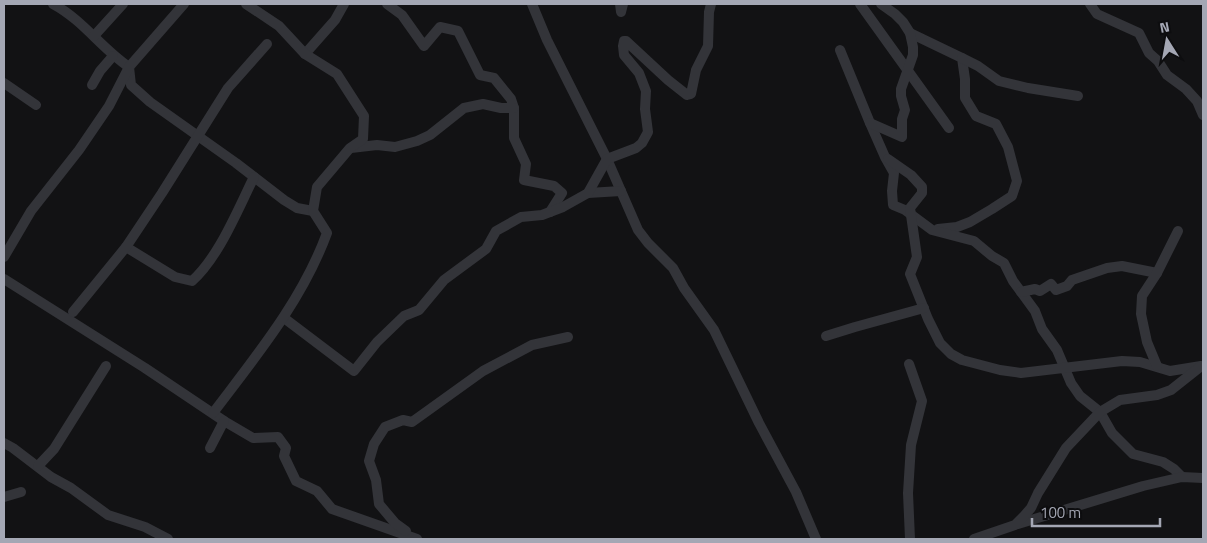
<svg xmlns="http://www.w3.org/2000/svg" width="1207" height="543" font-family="'Titillium Web',sans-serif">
  <rect width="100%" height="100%" fill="#121214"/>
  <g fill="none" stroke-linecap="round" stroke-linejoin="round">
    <g stroke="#333439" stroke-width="10">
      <path d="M53 4C83 20 101 48 129 67L131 85 150 102 236 163 284 200 297 208 313 211"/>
      <polyline points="387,4 402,15 424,46 440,27 458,31 480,75 494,78 511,99 514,108 514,138 526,164 524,180 554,186 562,193 550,212"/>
      <polyline points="532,4 547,40 607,159 638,230 648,243 673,268 684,288 714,330 759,423 796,492 816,539"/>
      <polyline points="620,4 621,12 623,4"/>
      <polyline points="860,4 949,128"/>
      <polyline points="1090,4 1097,14 1139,33 1149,53 1158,61 1167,75 1186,89 1197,101 1203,115"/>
      <polyline points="910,33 962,58 965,79 965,98 976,116 996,124 1008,147 1017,181 1012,196 992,209 970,222 957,227 938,229"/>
      <polyline points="94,36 123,4"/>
      <polyline points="840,50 870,123 885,157 894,173 892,191 893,205 905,210 932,230 974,241 992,256 1004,263 1013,281 1035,311 1042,329 1057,350 1071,383 1080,396 1100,412 1112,433 1133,454 1163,462 1174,469 1182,477"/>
      <polyline points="305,54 335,20 344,4"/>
      <polyline points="962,58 978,66 999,81 1028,88 1078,96"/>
      <polyline points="4,83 36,105"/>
      <polyline points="92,85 100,71 113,56"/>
      <polyline points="870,123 902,137 902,119 905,110 901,96 901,89 913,55 913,47 910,33 903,22 895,14 881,4"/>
      <polyline points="351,148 377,145 395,147 417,141 430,135 464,108 483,104 501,108 514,108"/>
      <polyline points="888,159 911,175 922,187 922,193 910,208 917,257 910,274 928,319 940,343 951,354 962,360 1000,370 1021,373 1122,361 1140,362 1170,371 1201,366"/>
      <polyline points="588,193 621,191"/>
      <path d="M126 247 175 277 192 281C219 257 238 209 254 177"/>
      <polyline points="4,257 31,211 79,150 109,106 129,67 184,4"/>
      <polyline points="4,279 145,368 224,421 253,438 278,437 286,448 284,456 296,481 317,491 332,509 417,539"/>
      <polyline points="1021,292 1035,289 1040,291 1051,284 1056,290 1067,286 1072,280 1107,268 1122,266 1157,273"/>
      <polyline points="73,312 126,247 162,193 228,88 267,44"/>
      <polyline points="284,318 354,371 377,342 404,316 419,310 444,280 486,249 496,231 521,217 542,215 563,207 588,193 607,159 636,148 642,143 648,132 645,109 646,91 639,73 624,55 623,46 624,41 626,41 668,80 687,95 691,94 696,70 708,46 709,12 711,4"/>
      <polyline points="826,336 855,327 924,308"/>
      <polyline points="909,364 922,401 911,445 908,493 910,539"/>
      <polyline points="1157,366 1147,342 1141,314 1142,296 1157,273 1178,231"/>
      <path d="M213 413C256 356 302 301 327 233L313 211 317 187 350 148 363 139 364 116 337 74 305 54 279 26 246 4"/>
      <polyline points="4,443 13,448 51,477 71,488 108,515 145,527 168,539"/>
      <polyline points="210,448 224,421"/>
      <polyline points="38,466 54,449 106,366"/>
      <polyline points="4,497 21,492"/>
      <polyline points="1018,524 1143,486 1182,477 1203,478"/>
      <polyline points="406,531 395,523 379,504 376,480 369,461 374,444 385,427 403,420 412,422 483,371 532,345 568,337"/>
      <polyline points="974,539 1015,525 1024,516 1031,508 1038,493 1066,448 1100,412 1120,400 1157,395 1171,390 1200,367"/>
    </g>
  </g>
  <rect width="1207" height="543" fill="none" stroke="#a4a7b4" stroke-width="10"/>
  <g transform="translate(1167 40) rotate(349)" stroke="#0d0d0f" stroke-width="4" paint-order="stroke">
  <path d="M0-4L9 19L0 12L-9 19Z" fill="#a4a7b4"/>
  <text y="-8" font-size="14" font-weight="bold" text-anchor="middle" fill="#a4a7b4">N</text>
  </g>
  <path d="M1032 518v8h128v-8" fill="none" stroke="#a4a7b4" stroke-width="2.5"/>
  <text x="1040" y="518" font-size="15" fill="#a4a7b4" stroke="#0d0d0f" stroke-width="4" paint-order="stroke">100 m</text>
</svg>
